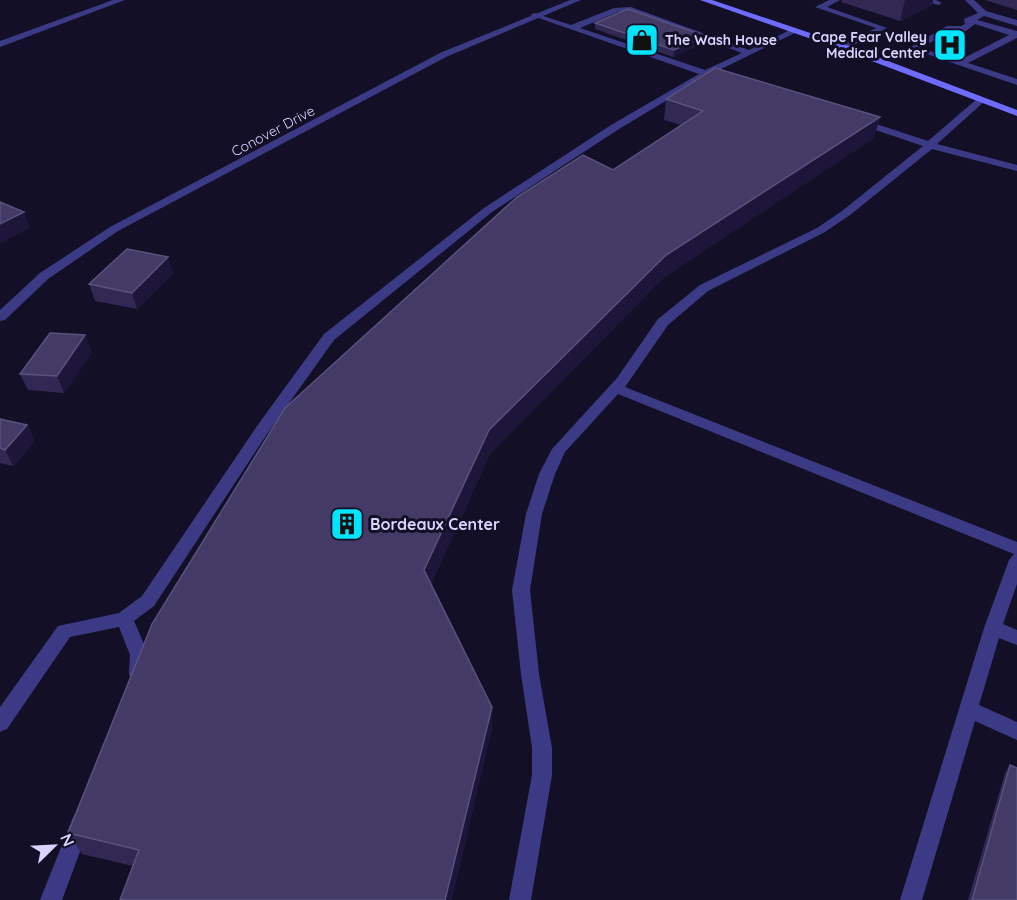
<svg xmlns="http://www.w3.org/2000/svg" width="1017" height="900" font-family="Quicksand,sans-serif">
  <rect width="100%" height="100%" fill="#130f26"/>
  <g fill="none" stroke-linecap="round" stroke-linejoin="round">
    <g fill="#3d3a85" fill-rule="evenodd">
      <polygon points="829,0 840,0 827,7 887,28 846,49 840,49 840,45 876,28 815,7"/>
      <polygon points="922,0 936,0 942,3 938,5"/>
      <path d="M965 0H974L986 11 1017 20V26L984 16 977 20 1017 31V38L968 63 1017 79V85L909 48 947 26H961L965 24 964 19 978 13ZM975 24 1009 35 960 60 920 48 951 31H966Z"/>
      <path d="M631 7 749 50 792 29 799 31 709 75 619 129 492 212 334 340 267 434 154 606 134 621C142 640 154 660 145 680L138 682 131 680 129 674 130 655 119 627 70 637 7 729 0 732V707L58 626 119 613 142 596 257 426 324 334 484 208 611 125 699 74 530 15 534 13 571 25 614 8ZM630 11 742 53 705 70 580 28 618 12Z"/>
      <polygon points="978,98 986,100 937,144 1017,165 1017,171 932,149 850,215 825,232 708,291 668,325 625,387 1017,542 1017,584 1003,624 1017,630 1017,645 999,638 979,705 1017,722 1017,740 975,721 922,900 900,900 984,628 1009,560 1014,554 618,394 565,452 555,474 542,514 530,590 539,674 552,748 552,775 531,900 509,900 532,775 532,748 521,674 512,590 526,514 539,474 552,449 617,378 658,319 700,285 817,228 842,211 923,146 855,123 855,119 861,119 928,141"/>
      <polygon points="81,812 88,815 91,822 62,900 40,900 74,815"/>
    </g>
    <g fill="#3d3a85" fill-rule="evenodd">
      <polygon points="113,0 125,0 0,47 0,41"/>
      <polygon points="570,0 581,0 446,57 118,231 48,279 5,320 0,321 0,310 40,273 110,227 440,53"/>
    </g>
    <polygon fill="#6f6bff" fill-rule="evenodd" points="700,0 712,0 846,45 1017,110 1017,116 840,49"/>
  </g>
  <g fill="#312854">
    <polygon points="842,0 933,0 932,5 900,21 841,2"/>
    <polygon points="985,0 1017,0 1017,10"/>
    <polygon points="595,23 705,36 704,43 673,57 595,29"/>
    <polygon points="666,99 880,117 874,138 663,278 490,454 431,584 492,707 492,730 133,866 82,854 68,833 613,170 681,125 664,120"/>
    <polygon points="173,273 137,309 95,301 89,284"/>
    <polygon points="92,352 64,393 28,390 20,374"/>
    <polygon points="0,419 27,425 35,441 13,466 0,463"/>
    <polygon points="1010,765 1017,900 968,900 1005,773"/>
  </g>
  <g fill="#1d163a">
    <polygon points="905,0 933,0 932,5 900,21"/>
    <polygon points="705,36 704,43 673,57 674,50"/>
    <polygon points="880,117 874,138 663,278 490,454 426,594 424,570 489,430 666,255"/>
    <polygon points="24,212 30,228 0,244 0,224"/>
    <polygon points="168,257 173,273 137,309 132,293"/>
    <polygon points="85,335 92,352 64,393 57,376"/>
    <polygon points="27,425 35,441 13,466 5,450"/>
    <polygon points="492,707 492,730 452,900 445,900"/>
  </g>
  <g fill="#433a66" stroke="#5a527e" stroke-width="1.5">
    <polygon points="628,9 705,36 674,50 595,23"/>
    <polygon points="715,68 880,117 666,255 489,430 424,570 492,707 445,900 120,900 139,850 68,833 152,624 285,408 517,197 583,155 613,170 703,111 666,99"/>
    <polygon points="0,202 24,212 0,224"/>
    <polygon points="127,249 168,257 132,293 89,284"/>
    <polygon points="50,333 85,335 57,376 20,374"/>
    <polygon points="0,419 27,425 5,450 0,448"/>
    <polygon points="1010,765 1017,768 1017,900 972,900"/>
  </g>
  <defs>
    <symbol id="shop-square" viewBox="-11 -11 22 22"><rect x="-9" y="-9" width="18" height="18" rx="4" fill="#00e5ff" stroke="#130f26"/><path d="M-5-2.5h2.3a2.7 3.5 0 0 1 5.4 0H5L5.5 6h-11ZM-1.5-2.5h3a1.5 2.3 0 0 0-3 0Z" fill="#111"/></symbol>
    <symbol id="hospital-square" viewBox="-11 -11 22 22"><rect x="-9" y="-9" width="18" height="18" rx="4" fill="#00e5ff" stroke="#130f26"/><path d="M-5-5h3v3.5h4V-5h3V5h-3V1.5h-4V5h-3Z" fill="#111"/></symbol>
    <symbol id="building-square" viewBox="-11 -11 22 22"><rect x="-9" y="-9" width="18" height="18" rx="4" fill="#00e5ff" stroke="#130f26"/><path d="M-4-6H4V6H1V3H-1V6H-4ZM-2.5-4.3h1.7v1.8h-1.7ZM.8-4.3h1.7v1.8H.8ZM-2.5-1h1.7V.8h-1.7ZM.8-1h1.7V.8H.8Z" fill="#111"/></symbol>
  </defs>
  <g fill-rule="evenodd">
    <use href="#shop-square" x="623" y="21" width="38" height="38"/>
    <use href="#hospital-square" x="931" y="26" width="38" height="38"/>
    <use href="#building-square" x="328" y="505" width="38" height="38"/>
  </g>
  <g text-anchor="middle" stroke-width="6" stroke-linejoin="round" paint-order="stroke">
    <g font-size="14" font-weight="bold" fill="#d9d4ff" stroke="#130f26" text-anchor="end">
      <text x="927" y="42">Cape Fear Valley<tspan x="927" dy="16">Medical Center</tspan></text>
      <text x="665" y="45" text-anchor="start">The Wash House</text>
    </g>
    <g font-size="14" fill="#d9d4ff" stroke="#130f26">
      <text transform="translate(273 131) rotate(-28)" y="5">Conover Drive</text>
    </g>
    <g font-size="16" font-weight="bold" fill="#d9d4ff" stroke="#130f26" text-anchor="start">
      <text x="370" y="530">Bordeaux Center</text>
    </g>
  </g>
  <g transform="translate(54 846) rotate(66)" stroke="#130f26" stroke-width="4.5" paint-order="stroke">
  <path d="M0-4.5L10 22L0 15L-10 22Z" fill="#d9d4ff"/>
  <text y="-9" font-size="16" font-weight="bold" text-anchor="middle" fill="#d9d4ff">N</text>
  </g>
</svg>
